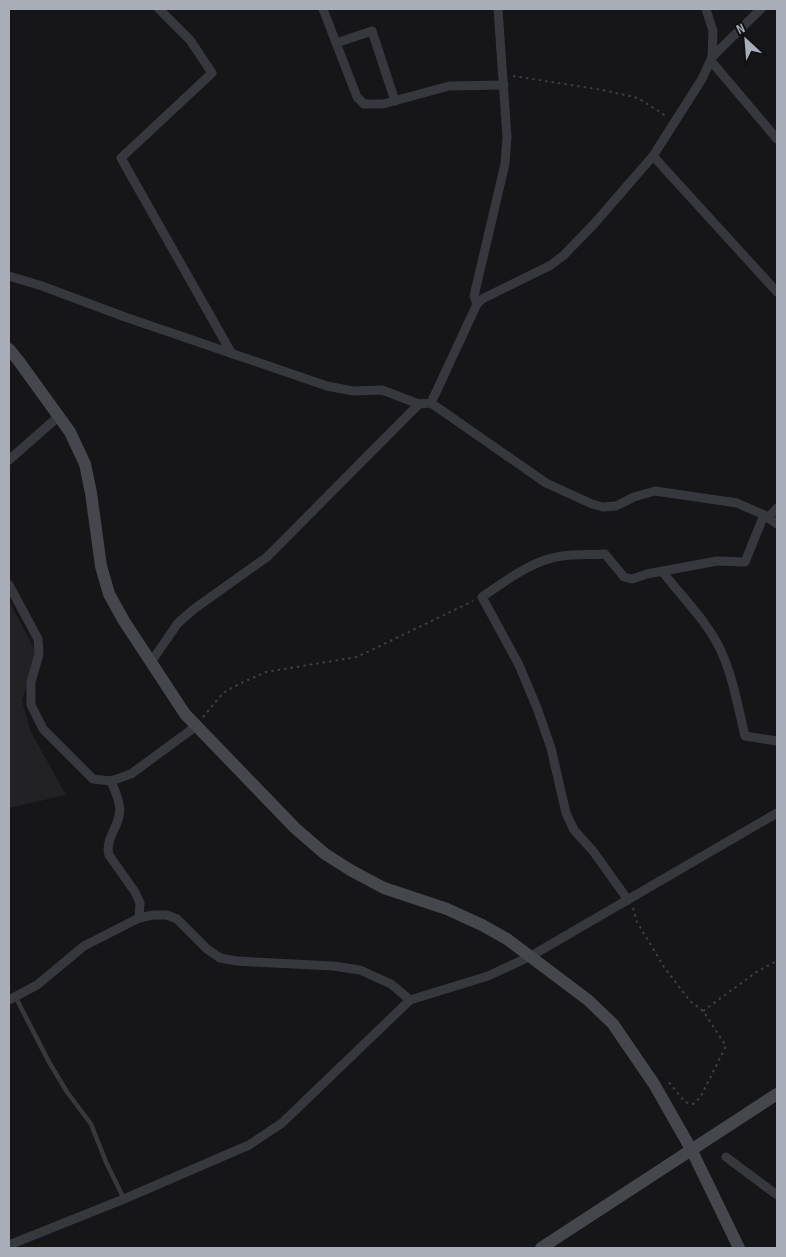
<svg xmlns="http://www.w3.org/2000/svg" width="786" height="1257" font-family="'Sofia Sans Condensed',sans-serif">
  <rect width="100%" height="100%" fill="#161618"/>
  <polygon fill="#222225" points="9,601 35,650 31,672 22,700 30,730 66,795 9,808"/>
  <g fill="none" stroke-linecap="round" stroke-linejoin="round">
    <g stroke="#3d3f44" stroke-width="2" stroke-dasharray="2.5 4" stroke-linecap="butt">
      <polyline points="513,76 603,90 638,98 666,116"/>
      <polyline points="203,717 223,693 239,684 266,672 357,657 473,601"/>
      <polyline points="633,908 637,922 664,967 690,1001 703,1011 726,1046 700,1098 693,1104 685,1102 667,1080"/>
      <polyline points="703,1011 758,971 777,961"/>
    </g>
    <polyline stroke="#37383d" stroke-width="4.5" points="15,996 49,1062 67,1092 91,1124 106,1162 124,1199"/>
    <g stroke="#37383d" stroke-width="9">
      <polyline points="159,9 190,40 212,73 121,158 232,354"/>
      <polyline points="323,9 357,97 364,104 383,104 449,86 504,85"/>
      <polyline points="336,43 372,31 395,101"/>
      <polyline points="712,57 761,9"/>
      <polyline points="711,61 777,139"/>
      <polyline points="653,156 777,292"/>
      <polyline points="9,276 42,286 125,317 327,386 353,391 382,390 419,404 431,403 546,483 592,504 603,507 616,506 634,497 655,491 737,503 764,515 777,524"/>
      <polyline points="477,304 474,296 505,164 507,137 498,9"/>
      <polyline points="431,403 477,304 482,299 551,265 564,255 594,224 653,156 702,79 712,57 713,31 706,9"/>
      <polyline points="9,460 59,416"/>
      <polyline points="768,518 777,508"/>
      <path d="M662 571C681 596 708 622 721 651 733 677 738 707 745 736L777 741"/>
      <polyline points="9,585 38,639 39,654 31,682 31,705 43,729 93,779 111,781 131,774 195,727"/>
      <polyline points="151,662 178,623 194,609 267,557 419,404"/>
      <path d="M111 781C115 791 122 805 119 816 116 830 105 841 109 855L135 892 140 903 139 918"/>
      <path d="M628 900 593 851 574 830 566 813 551 748 537 708 519 665 482 597C506 581 532 560 562 556 576 554 591 555 605 554L624 577 632 579 647 574 717 561 745 562 764 515"/>
      <polyline points="9,1000 37,985 84,946 139,918 153,915 167,915 177,919 207,949 220,958 237,961 333,966 360,970 391,984 410,1000"/>
      <polyline points="726,1157 777,1195"/>
      <polyline points="9,1245 124,1199 249,1145 282,1123 410,1000 488,976 531,956 777,813"/>
    </g>
    <g stroke="#45474d" stroke-width="12">
      <polyline points="9,349 18,360 70,432 85,464 91,493 101,566 109,594 124,621 185,714 295,828 325,854 352,871 384,888 447,909 482,925 507,939 588,1000 613,1024 654,1084 691,1149 739,1248"/>
      <polyline points="541,1248 777,1094"/>
    </g>
  </g>
  <rect width="786" height="1257" fill="none" stroke="#a8adb8" stroke-width="20"/>
  <g transform="translate(746 40) rotate(334)" stroke="#111113" stroke-width="4" paint-order="stroke">
  <path d="M0-4L9 19L0 12L-9 19Z" fill="#a8adb8"/>
  <text y="-8" font-size="14" font-weight="bold" text-anchor="middle" fill="#a8adb8">N</text>
  </g>
</svg>
